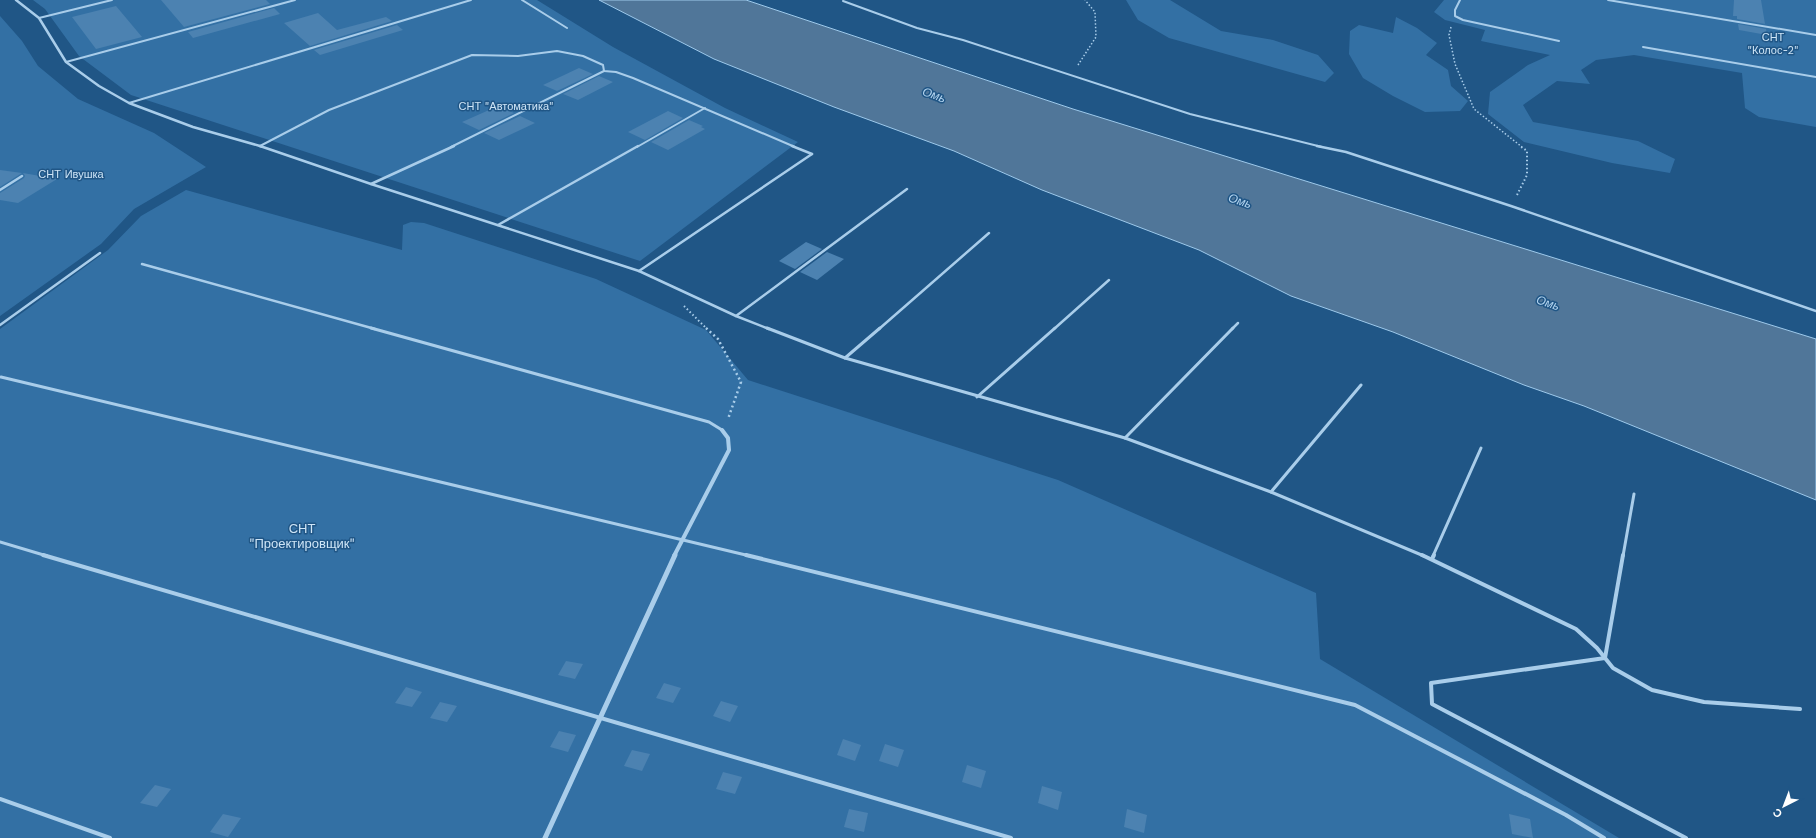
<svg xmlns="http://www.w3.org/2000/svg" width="1816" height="838" font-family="'Work Sans',sans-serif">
  <rect width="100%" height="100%" fill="#205686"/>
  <g fill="#3370a4">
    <polygon points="33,0 537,0 613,47 725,108 798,142 640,261 131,95 79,56 45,9"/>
    <polygon points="1126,0 1170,0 1221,31 1273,40 1318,55 1334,73 1325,82 1169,38 1138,20"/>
    <polygon points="1444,0 1816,0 1816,127 1759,117 1745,108 1742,73 1634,55 1596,60 1581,70 1590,84 1557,81 1523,105 1533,122 1638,141 1675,159 1670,173 1612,163 1524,142 1488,114 1490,92 1528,65 1550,55 1481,41 1485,30 1445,20 1434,12"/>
    <polygon points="0,16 22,41 38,66 78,99 154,133 206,167 134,209 101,244 0,316"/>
    <polygon points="1396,17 1417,28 1437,43 1426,55 1448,70 1451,86 1468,101 1460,111 1425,112 1393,96 1363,78 1349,54 1350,31 1359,25 1393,33"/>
    <polygon points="186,190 402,250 403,225 411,222 424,223 596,279 706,330 748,380 1058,480 1316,593 1320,659 1619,838 0,838 0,329 108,250 141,216"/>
  </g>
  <polygon fill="#507699" stroke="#9dc9eb" points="599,0 746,0 1073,109 1816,339 1816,500 1584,406 1524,385 1393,332 1291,296 1199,250 1042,190 954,151 834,107 714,59"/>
  <g fill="#4c82b1">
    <polygon points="161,0 266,0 270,4 184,27"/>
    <polygon points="1734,0 1761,0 1765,24 1737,19 1737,16 1733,16"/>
    <polygon points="116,6 142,37 96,49 72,17"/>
    <polygon points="274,8 280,14 193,38 188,32"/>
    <polygon points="318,13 337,30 386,17 392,21 310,46 284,23"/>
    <polygon points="1738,24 1766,29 1767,35 1739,30"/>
    <polygon points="397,25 403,30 320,55 314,50"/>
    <polygon points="579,68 593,74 557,91 543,85"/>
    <polygon points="599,76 613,82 578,100 563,94"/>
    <polygon points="498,106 514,113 479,130 462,122"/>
    <polygon points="668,111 683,118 645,140 628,132"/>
    <polygon points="520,116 535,123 499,140 484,133"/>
    <polygon points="689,120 703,126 701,127 705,129 668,150 651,142"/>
    <polygon points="0,170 22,173 0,187"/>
    <polygon points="23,173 57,179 18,203 0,200 0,193 24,178 25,176"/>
    <polygon points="806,242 822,249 795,269 779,261"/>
    <polygon points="827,252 844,259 817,280 800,272"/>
    <polygon points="566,661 583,664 575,679 558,675"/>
    <polygon points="664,683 681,688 673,703 656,698"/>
    <polygon points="406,687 422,692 412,707 395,703"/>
    <polygon points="721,701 738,706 730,722 713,716"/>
    <polygon points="440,702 457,706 447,722 430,718"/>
    <polygon points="559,731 576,735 568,752 550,747"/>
    <polygon points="843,739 861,745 855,761 837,755"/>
    <polygon points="885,744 904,750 898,767 879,761"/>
    <polygon points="632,750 650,754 642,771 624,766"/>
    <polygon points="967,765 986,771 981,788 962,782"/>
    <polygon points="723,772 742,777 735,794 716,789"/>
    <polygon points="155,785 171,789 157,807 140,803"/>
    <polygon points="1042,786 1062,792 1058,810 1038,803"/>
    <polygon points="849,809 868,813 864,832 844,827"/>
    <polygon points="1127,809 1147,815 1144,833 1124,827"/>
    <polygon points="223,814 241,818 228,837 210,832"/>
    <polygon points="1509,814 1530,819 1533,838 1512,834"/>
  </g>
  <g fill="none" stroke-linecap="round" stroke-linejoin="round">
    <g stroke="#a9cdea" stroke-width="1.5" stroke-dasharray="1.5 2" stroke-linecap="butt">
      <polyline points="1451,27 1449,35 1455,64 1474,109 1522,147"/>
      <polyline points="1078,65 1096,37 1095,12 1085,0"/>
    </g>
    <g stroke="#a9cdea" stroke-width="2" stroke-dasharray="1.5 2.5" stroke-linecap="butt">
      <polyline points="1517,195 1527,175 1527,151 1520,146"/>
      <polyline points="684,306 707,329"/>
    </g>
    <polyline stroke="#a9cdea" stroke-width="2.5" stroke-dasharray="2 3" stroke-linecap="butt" points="706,328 718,339 741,382 728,419"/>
    <g stroke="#a9cdea" stroke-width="2">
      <polyline points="522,0 567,28"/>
      <polyline points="1460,0 1455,10 1455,16 1463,20 1559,41"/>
      <polyline points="1608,0 1816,35"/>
      <polyline points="843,1 917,28 963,40 1190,114 1322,147"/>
      <polyline points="39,18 112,0"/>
      <polyline points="1643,47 1816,77"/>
      <polyline points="66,62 295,0"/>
      <polyline points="129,103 471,0"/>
      <polyline points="260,146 262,147"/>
      <polyline points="260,146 329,110 472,55 518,56 557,51 583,56 603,65 604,71 616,72 633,78 795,147"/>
      <polyline points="451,147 604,71"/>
      <polyline points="637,147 705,108"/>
    </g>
    <g stroke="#a9cdea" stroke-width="2.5">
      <polyline points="260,146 371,184 639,271 736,316 769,329"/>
      <polyline points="792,146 812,154"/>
      <polyline points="1317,146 1346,152 1511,206 1816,311"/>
      <polyline points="371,184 454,146"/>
      <polyline points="0,190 22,176"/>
      <polyline points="498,225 638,146"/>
      <polyline points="142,264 375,329"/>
      <polyline points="639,271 812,154"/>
      <polyline points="736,316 907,189"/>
      <polyline points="0,325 100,253"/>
      <polyline points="879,329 989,233"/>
      <polyline points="1054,329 1109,280"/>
      <polyline points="1232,329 1238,323"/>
    </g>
    <g stroke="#a9cdea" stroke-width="3">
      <polyline points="371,328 709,422 722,430"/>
      <polyline points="767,328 845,358 1125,438 1271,492 1424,556"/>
      <polyline points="845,358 880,328"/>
      <polyline points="1,377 750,556"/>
      <polyline points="977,397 1055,328"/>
      <polyline points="1125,438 1233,328"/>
      <polyline points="1271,492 1361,385"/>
      <polyline points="0,542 47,556"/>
      <polyline points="1433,556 1481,448"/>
      <polyline points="1623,556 1634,494"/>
    </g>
    <g stroke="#a9cdea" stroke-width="4">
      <polyline points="43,555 1011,838"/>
      <polyline points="746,555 1355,705 1566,815 1604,838"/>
      <polyline points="1422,555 1576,629 1597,648 1613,668 1652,690 1704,702 1800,709"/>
      <polyline points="1623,555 1605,658 1431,683 1432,704 1686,838"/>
      <polyline points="1432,559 1434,555"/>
      <polyline points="0,799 110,838"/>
    </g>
    <polyline stroke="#a9cdea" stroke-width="2.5" points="16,0 39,18 66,62 99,86 129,103 193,127 260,146"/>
    <polyline stroke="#a9cdea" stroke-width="4" points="674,556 729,450 728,438 722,430"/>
    <polyline stroke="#a9cdea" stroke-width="5" points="545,838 675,555"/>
  </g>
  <g text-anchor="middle" stroke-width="3" stroke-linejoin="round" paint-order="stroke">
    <g font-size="11" fill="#cee5f7" stroke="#205686">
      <text x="1773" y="41">СНТ<tspan x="1773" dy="13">"Колос-2"</tspan></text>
      <text x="506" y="110">СНТ "Автоматика"</text>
      <text x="71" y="178">СНТ Ивушка</text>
    </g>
    <g font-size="12" font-style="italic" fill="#b5d6f1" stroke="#205686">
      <text transform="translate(934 95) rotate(20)" y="4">Омь</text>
      <text transform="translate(1240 201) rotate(18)" y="4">Омь</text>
      <text transform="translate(1548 303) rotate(18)" y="4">Омь</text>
    </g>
    <g font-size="13" fill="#cee5f7" stroke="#205686">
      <text x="302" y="533">СНТ<tspan x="302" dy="15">"Проектировщик"</tspan></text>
    </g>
  </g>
  <g transform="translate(1784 806) rotate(222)" stroke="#205686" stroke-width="3" paint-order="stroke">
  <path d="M0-3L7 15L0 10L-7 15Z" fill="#ffffff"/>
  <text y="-6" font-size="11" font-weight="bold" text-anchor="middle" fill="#ffffff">С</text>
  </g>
</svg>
